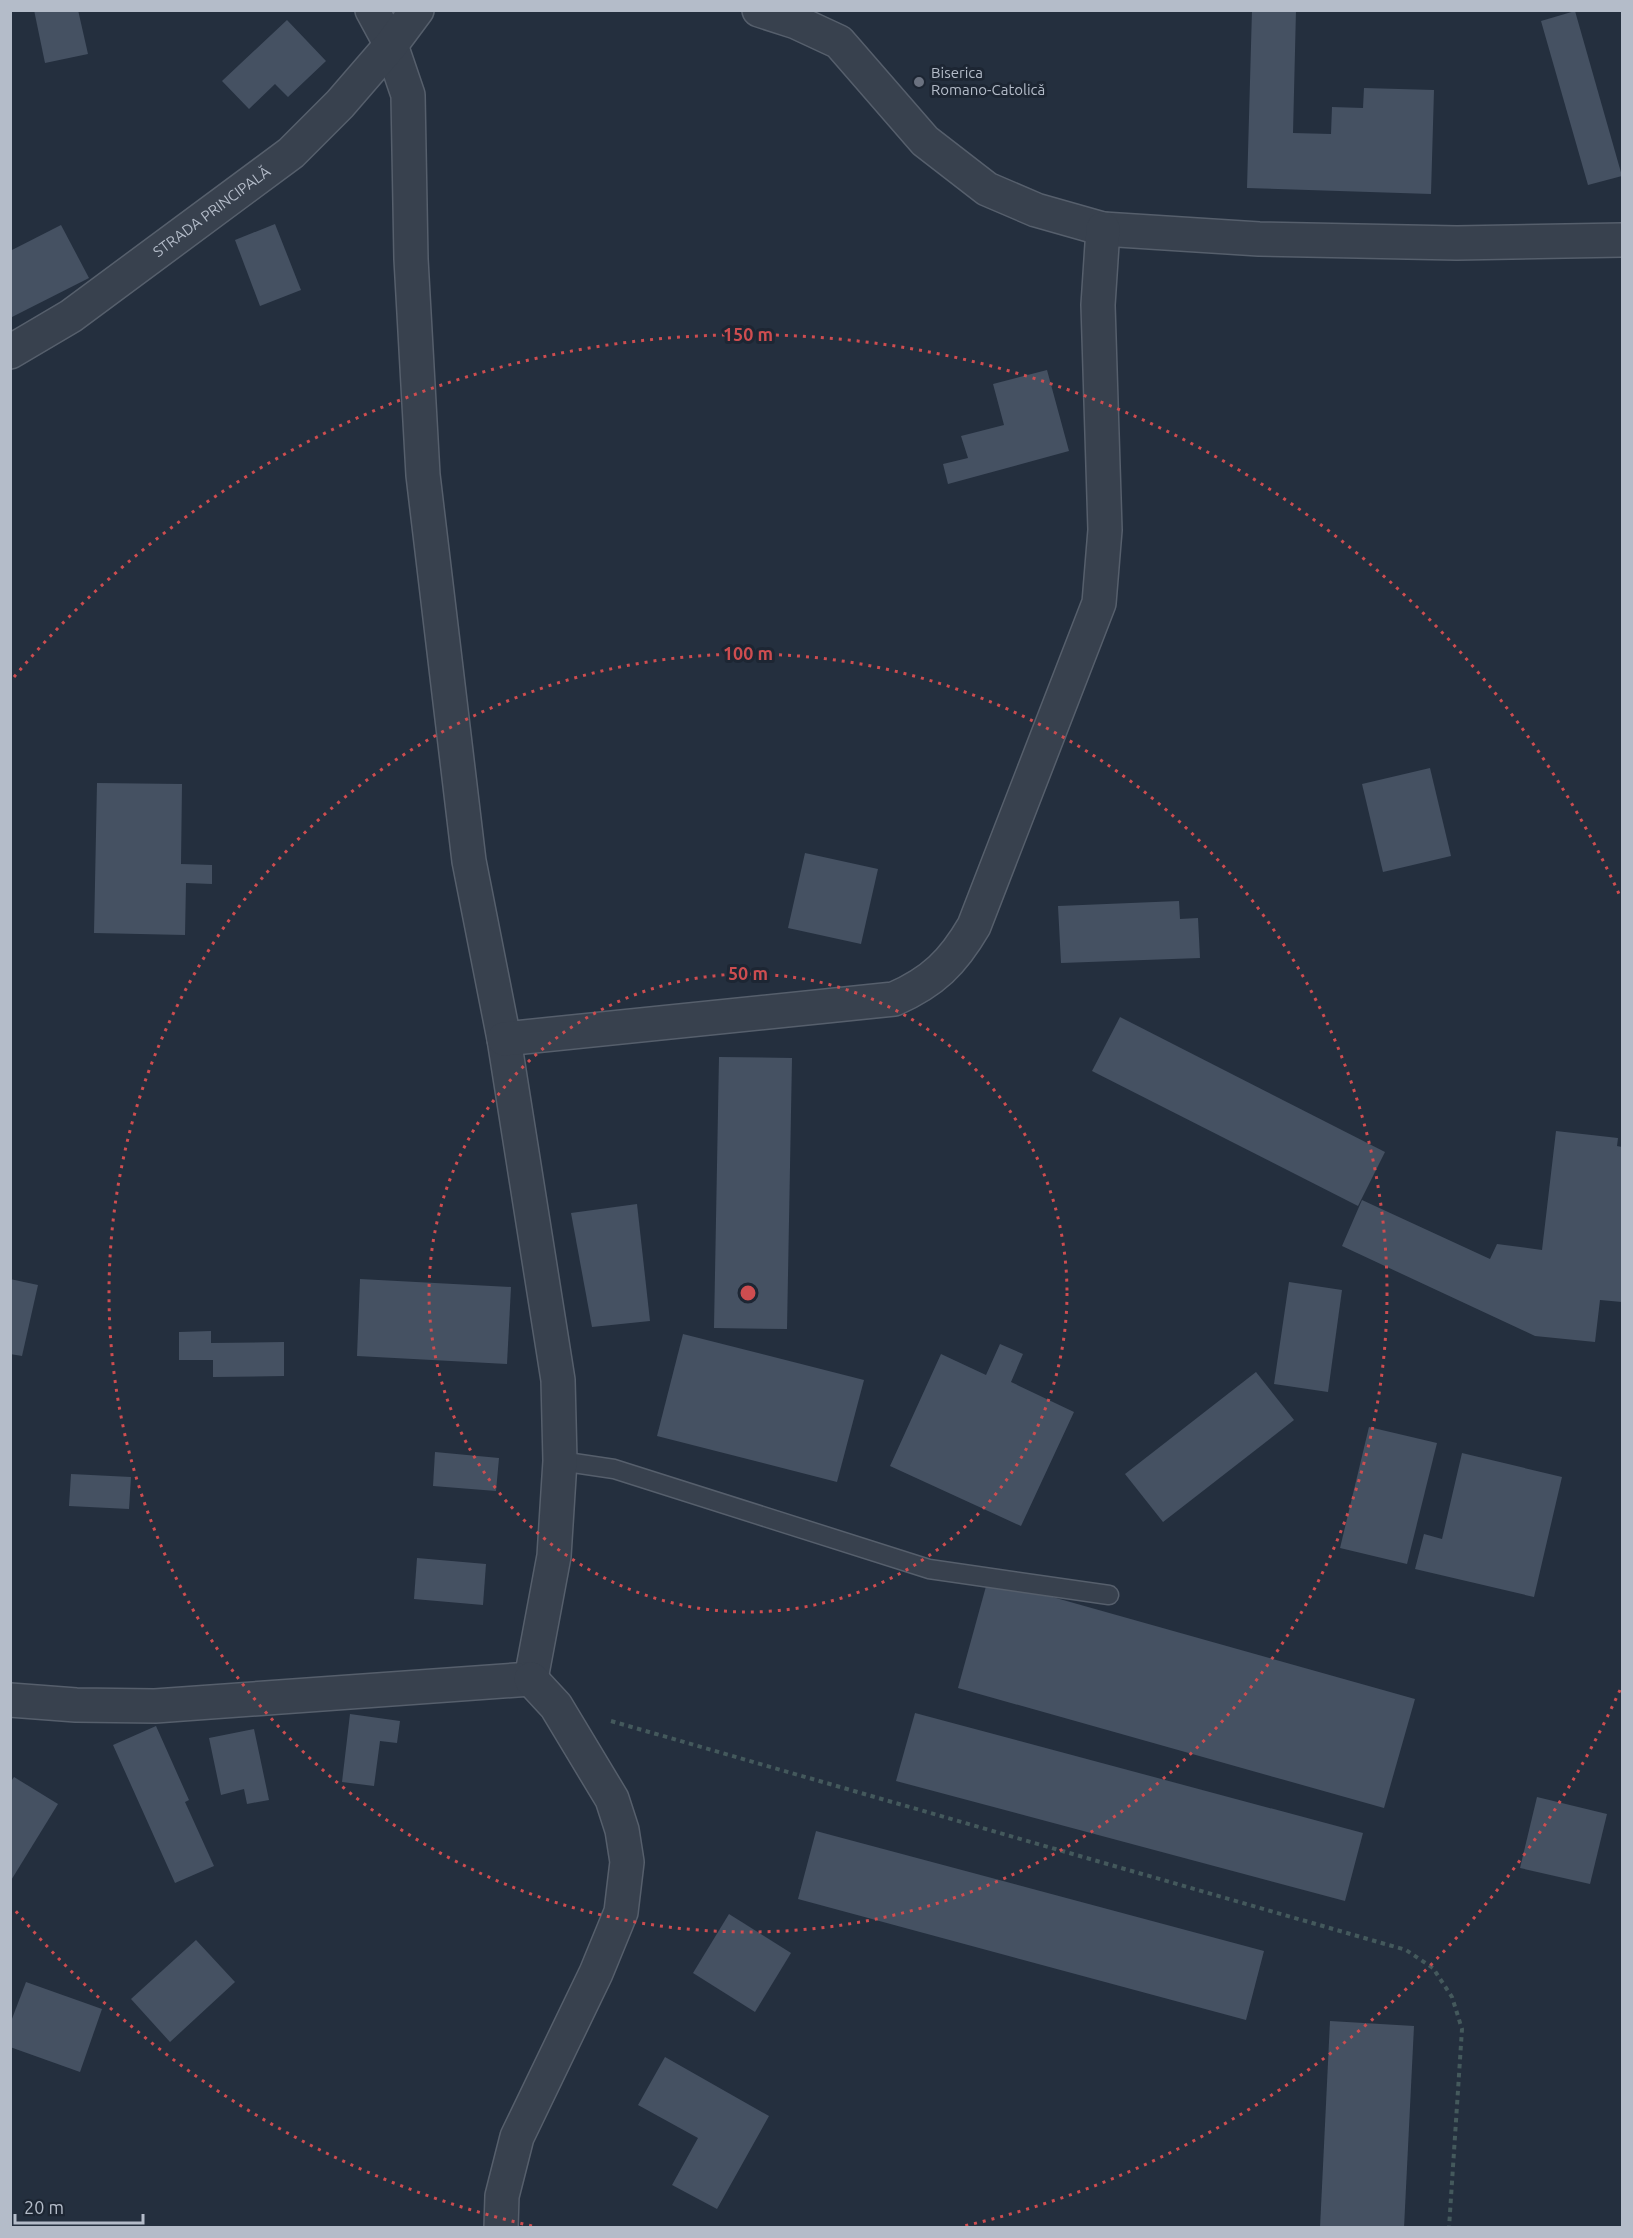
<svg xmlns="http://www.w3.org/2000/svg" width="1633" height="2238" font-family="Ubuntu,sans-serif">
  <rect width="100%" height="100%" fill="#242f3e"/>
  <g fill="#455162">
    <polygon points="34,10 78,10 88,54 45,63"/>
    <polygon points="1252,10 1296,10 1293,133 1331,134 1332,107 1363,108 1364,88 1434,90 1431,194 1247,188"/>
    <polygon points="1575,11 1622,176 1588,185 1541,21"/>
    <polygon points="287,20 326,61 288,97 275,84 249,109 222,81"/>
    <polygon points="275,224 301,290 260,306 235,240"/>
    <polygon points="61,225 89,278 10,318 10,251"/>
    <polygon points="1047,370 1069,451 948,484 943,464 968,458 961,436 1004,425 993,384"/>
    <polygon points="1430,768 1451,856 1383,872 1362,784"/>
    <polygon points="97,783 182,784 181,864 212,865 212,884 186,883 185,935 94,933"/>
    <polygon points="805,853 878,869 861,944 788,928"/>
    <polygon points="1179,901 1180,919 1198,918 1200,958 1061,963 1058,906"/>
    <polygon points="1120,1017 1385,1152 1358,1206 1092,1071"/>
    <polygon points="719,1057 792,1058 787,1329 714,1328"/>
    <polygon points="1556,1131 1618,1138 1617,1146 1622,1147 1622,1302 1600,1300 1595,1342 1535,1336 1342,1246 1362,1200 1490,1259 1497,1244 1542,1250"/>
    <polygon points="637,1204 650,1321 592,1327 571,1213"/>
    <polygon points="10,1279 38,1285 22,1356 10,1354"/>
    <polygon points="360,1279 511,1287 507,1364 357,1356"/>
    <polygon points="1289,1282 1342,1290 1328,1392 1274,1384"/>
    <polygon points="211,1331 211,1343 284,1342 284,1376 213,1377 213,1360 179,1360 179,1332"/>
    <polygon points="683,1334 864,1380 837,1482 657,1436"/>
    <polygon points="1000,1344 1023,1354 1011,1382 1074,1412 1021,1526 890,1466 941,1354 986,1375"/>
    <polygon points="1256,1372 1294,1420 1163,1522 1125,1474"/>
    <polygon points="1369,1427 1437,1443 1407,1564 1340,1548"/>
    <polygon points="435,1452 499,1458 496,1491 433,1486"/>
    <polygon points="1462,1453 1562,1477 1534,1597 1415,1569 1424,1534 1442,1539"/>
    <polygon points="71,1474 131,1477 129,1509 69,1506"/>
    <polygon points="417,1558 486,1564 483,1605 414,1599"/>
    <polygon points="988,1579 1415,1699 1384,1808 958,1688"/>
    <polygon points="915,1713 1363,1833 1345,1901 896,1781"/>
    <polygon points="350,1714 400,1721 397,1743 380,1741 374,1786 342,1782"/>
    <polygon points="156,1726 189,1800 185,1802 214,1866 175,1883 113,1745"/>
    <polygon points="254,1729 269,1800 247,1804 244,1789 221,1795 209,1738"/>
    <polygon points="14,1777 58,1804 10,1882 10,1783"/>
    <polygon points="1537,1797 1607,1814 1590,1884 1520,1868"/>
    <polygon points="816,1831 1264,1951 1246,2020 798,1899"/>
    <polygon points="729,1914 791,1953 755,2012 693,1973"/>
    <polygon points="196,1940 235,1982 170,2042 131,1999"/>
    <polygon points="26,1982 102,2009 80,2072 10,2047 10,2024"/>
    <polygon points="1330,2021 1414,2026 1404,2228 1320,2228"/>
    <polygon points="665,2057 769,2116 717,2209 672,2185 698,2138 638,2105"/>
  </g>
  <g fill="none" stroke-linecap="round" stroke-linejoin="round">
    <defs>
      <polyline id="lane" points="560,1461 614,1469 929,1569 1109,1595"/>
      <g id="street">
        <polyline points="372,10 391,45 408,95 411,259 423,475 469,861 504,1039 558,1380 560,1461 554,1556 531,1679"/>
        <polyline points="759,10 796,22 839,42 925,141 987,189 1036,210 1103,229 1259,239 1457,243 1622,240"/>
        <path id="s1" d="M10 352 71 316 291 153 340 104 391 45 417 10"/>
        <path d="M504 1039 894 999C933 982 953 962 974 926L1099 603 1105 530 1098 305 1103 229"/>
        <polyline points="10,1700 76,1705 155,1706 531,1679"/>
        <polyline points="501,2228 502,2196 517,2137 596,1973 621,1912 627,1862 622,1830 612,1799 556,1706 531,1679"/>
      </g>
    </defs>
    <use href="#lane" stroke="#565f6c" stroke-width="21"/>
    <use href="#street" stroke="#565f6c" stroke-width="36"/>
    <polyline stroke="#44595c" stroke-width="4" stroke-dasharray="4.5 4.5" stroke-linecap="butt" points="611,1721 1406,1950 1433,1968 1452,1997 1462,2029 1449,2228"/>
    <use href="#lane" stroke="#38414e" stroke-width="18"/>
    <use href="#street" stroke="#38414e" stroke-width="33"/>
  </g>
  <g fill="none" stroke="#ce4d50" stroke-width="3" stroke-dasharray="3 6">
    <circle cx="748" cy="1293" r="319"/>
    <circle cx="748" cy="1293" r="639"/>
    <path d="M1620 1690A958 958 0 0 1 964 2226M532 2226A958 958 0 0 1 14 1909M14 677A958 958 0 0 1 1620 896"/>
  </g>
  <circle fill="#6b7280" stroke="#1d2633" stroke-width="2" cx="919" cy="82" r="6"/>
  <g text-anchor="middle" stroke-width="6" stroke-linejoin="round" paint-order="stroke">
    <g font-size="15" fill="#b4bcc9" stroke="#1d2633" text-anchor="start">
      <text x="931" y="78">Biserica<tspan x="931" dy="17">Romano-Catolică</tspan></text>
    </g>
    <g font-size="15" fill="#b4bcc9" stroke="#1d2633">
      <text dy="5" stroke="none"><textPath href="#s1" startOffset="246">STRADA PRINCIPALĂ</textPath></text>
    </g>
  </g>
  <circle cx="748" cy="1293" r="9" fill="#ce4d50" stroke="#1d2633" stroke-width="3"/>
  <g font-size="18" text-anchor="middle" font-weight="bold" fill="#ce4d50" stroke="#1d2633" stroke-width="6" stroke-linejoin="round" paint-order="stroke">
    <text x="748" y="341">150 m</text>
    <text x="748" y="660">100 m</text>
    <text x="748" y="980">50 m</text>
  </g>
  <rect width="1633" height="2238" fill="none" stroke="#b4bcc9" stroke-width="24"/>
  <path d="M15 2214v9h128v-9" fill="none" stroke="#b4bcc9" stroke-width="3"/>
  <text x="24" y="2214" font-size="18" fill="#b4bcc9" stroke="#1d2633" stroke-width="4.5" paint-order="stroke">20 m</text>
</svg>
